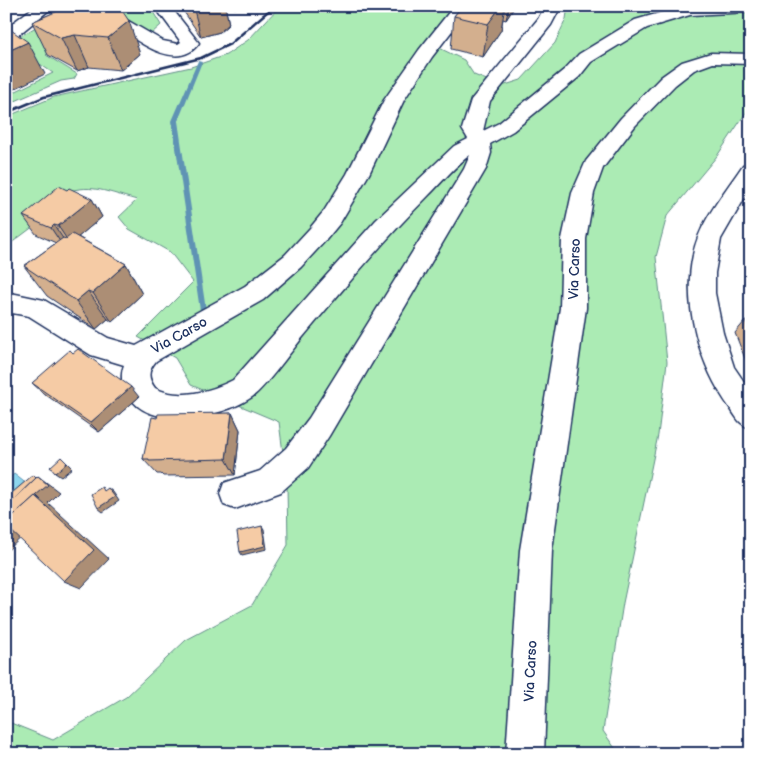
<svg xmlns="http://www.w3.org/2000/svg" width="757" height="760" font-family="'Balsamiq Sans',sans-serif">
  <rect width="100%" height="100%" fill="#fff"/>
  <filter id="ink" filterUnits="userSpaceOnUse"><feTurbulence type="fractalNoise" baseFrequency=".02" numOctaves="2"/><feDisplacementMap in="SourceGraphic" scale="10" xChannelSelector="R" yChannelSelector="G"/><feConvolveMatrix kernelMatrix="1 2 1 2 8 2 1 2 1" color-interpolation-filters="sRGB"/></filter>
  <g filter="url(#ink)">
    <g fill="#abebb4" stroke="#638d89">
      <polygon points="71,6 150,7 161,25 151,34 127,20 53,48 46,55 77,74 74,79 61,81 6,105 6,96 53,73 28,56 19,37"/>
      <path d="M280 6H455L429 43 464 60 474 75 502 86 521 80 555 43 566 19 568 6H751V105L717 156 667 216 656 257 667 362 658 435 623 603 603 731 619 754H6V721L53 740 126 697 186 640 252 605 288 545 287 484 279 422 191 385 175 358 138 337 193 282 170 252 129 229 119 217 137 200C100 190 88 181 51 198L42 220 6 247V117L54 97 191 67 226 55 248 40Z"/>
    </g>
    <polygon fill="#8dd6ee" stroke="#5f93b4" points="14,474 28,485 6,506 6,481"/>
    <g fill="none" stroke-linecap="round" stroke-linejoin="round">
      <polygon fill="#5f93b4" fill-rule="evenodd" points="198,61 202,62 178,121 207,317 204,320 201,317 172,121"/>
      <defs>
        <g id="street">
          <polygon points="35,6 54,6 12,40 6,41 6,28"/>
          <path d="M159 6H179L174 11 199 43C180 71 142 45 122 30L96 37 90 36 87 32 90 28 125 19 163 41 178 44 181 42 158 11Z"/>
          <path d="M454 6H471L432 57 404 100 369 174 340 223 326 240 301 267 263 300 156 361C148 371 147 377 155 388 179 401 211 391 233 380L376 220 454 146 468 139 462 129 471 100 538 19 545 6H561L551 25 490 101 483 131 499 123 565 69 579 54 635 20 684 6H751V12L690 15 647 28 591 62 579 77 513 131 490 144 491 153 486 169 329 436 308 468 281 492 235 509 224 505 220 494 224 483 260 471 286 448 309 418 464 169 470 155C455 166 442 182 429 195 384 240 344 288 303 337 291 351 266 387 252 397 226 415 180 424 150 413 132 406 116 385 124 365L91 355 29 316 6 312V292L44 300 108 338 136 346 245 286 285 255 310 228 324 211 347 174 384 100 419 50Z"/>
          <polygon points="711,53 751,54 751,64 713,63 694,70 675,85 635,126 603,168 594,193 586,239 586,308 552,550 544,754 506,754 520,550 560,308 562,239 572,193 586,161 621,118 661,77 682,62"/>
          <path d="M751 163V187L721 239 715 273V293L723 333 734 367 751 392V429C739 424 737 418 730 408 700 367 682 306 693 255 699 222 725 192 743 165Z"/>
        </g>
      </defs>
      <use href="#street" stroke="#1b2f5e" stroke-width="3"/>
      <use href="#street" fill="#fff" fill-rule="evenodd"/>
      <polyline stroke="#1b2f5e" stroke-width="2.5" points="6,113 44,97 201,58 230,44 274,6"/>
    </g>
    <g fill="#d3af8e" stroke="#1b2f5e">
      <polygon points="69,6 140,54 121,70 89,67 77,71 48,55 32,22"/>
      <polygon points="180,6 225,6 229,24 220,32 201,37"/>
      <polygon points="462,6 515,6 506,20 503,19 501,30 483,57 451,49 454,16"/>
      <polygon points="67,190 92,199 102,217 78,237 126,264 142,294 112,322 108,319 96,329 47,296 24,266 56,243 36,234 23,216"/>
      <polygon points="745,321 751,323 751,374 735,333"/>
      <polygon points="73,353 139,397 99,432 43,393 32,383"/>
      <polygon points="232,413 240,430 235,475 163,476 161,474 157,474 143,459 157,418"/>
    </g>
    <g fill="#ac8e74" stroke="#1b2f5e">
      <polygon points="6,6 15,6 8,13 6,10"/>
      <polygon points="193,6 225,6 229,24 220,32 201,37"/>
      <polygon points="234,6 248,6 234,8"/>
      <polygon points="501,6 505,6 501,30 483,57 488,24"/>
      <polygon points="509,6 515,6 506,20"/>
      <polygon points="129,21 140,54 121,70 108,38"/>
      <polygon points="75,35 89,67 77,71 61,38"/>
      <polygon points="28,42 45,74 6,93 6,52"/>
      <polygon points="92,199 102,217 70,244 58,226"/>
      <polygon points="54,225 66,243 63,246 51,228"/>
      <polygon points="126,264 142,294 112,322 93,293"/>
      <polygon points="88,291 108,319 96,329 76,301"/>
      <polygon points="131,387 139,397 99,432 90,423"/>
      <polygon points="232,413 240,430 235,475 226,459"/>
      <polygon points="61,457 72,468 61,477 55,473"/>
      <polygon points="33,475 39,479 38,476 59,492 48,503 109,559 81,588 64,581 50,510 6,552 6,533 36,497"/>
      <polygon points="108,488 113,492 119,501 103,512 98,508"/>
      <polygon points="262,526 264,529 267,549 242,555 240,552"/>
    </g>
    <g fill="#f5cba5" stroke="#1b2f5e">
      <polygon points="69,6 119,6 129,21 108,38 75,35 61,38 32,22"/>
      <polygon points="462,6 501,6 488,24 454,16"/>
      <polygon points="11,30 28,42 6,52 6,32"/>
      <polygon points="59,186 67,190 69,188 92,199 58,226 54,225 51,228 23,216"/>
      <polygon points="72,234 126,264 93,293 88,291 76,301 24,266 63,238 66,239"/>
      <polygon points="745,321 751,323 751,335"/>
      <polygon points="78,349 131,387 90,423 32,383 70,350 73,353"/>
      <polygon points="232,413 226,459 149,461 149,459 143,459 152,417 157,418 158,414"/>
      <polygon points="61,457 67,463 55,473 50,467"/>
      <polygon points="33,475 36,478 6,507 6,498"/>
      <polygon points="38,476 48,485 36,495 41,500 35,496 6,522 6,507"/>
      <polygon points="102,487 104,491 108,488 115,497 98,508 91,494"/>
      <polygon points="35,496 94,550 64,581 6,526 6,522"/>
      <polygon points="6,526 10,529 6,533"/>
      <polygon points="262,526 265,546 240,552 237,532"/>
    </g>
  </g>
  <g text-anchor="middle" stroke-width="4.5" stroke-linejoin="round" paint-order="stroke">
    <g font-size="14" fill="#1b2f5e" stroke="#fff">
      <text transform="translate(574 269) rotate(-88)" y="5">Via Carso</text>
      <text transform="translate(179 335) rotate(-29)" y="5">Via Carso</text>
      <text transform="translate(530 671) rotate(-87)" y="5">Via Carso</text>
    </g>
  </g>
  <rect width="757" height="760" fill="none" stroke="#fff" stroke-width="25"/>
  <rect x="12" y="12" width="732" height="735" fill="none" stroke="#1b2f5e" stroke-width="2" filter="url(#ink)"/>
</svg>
